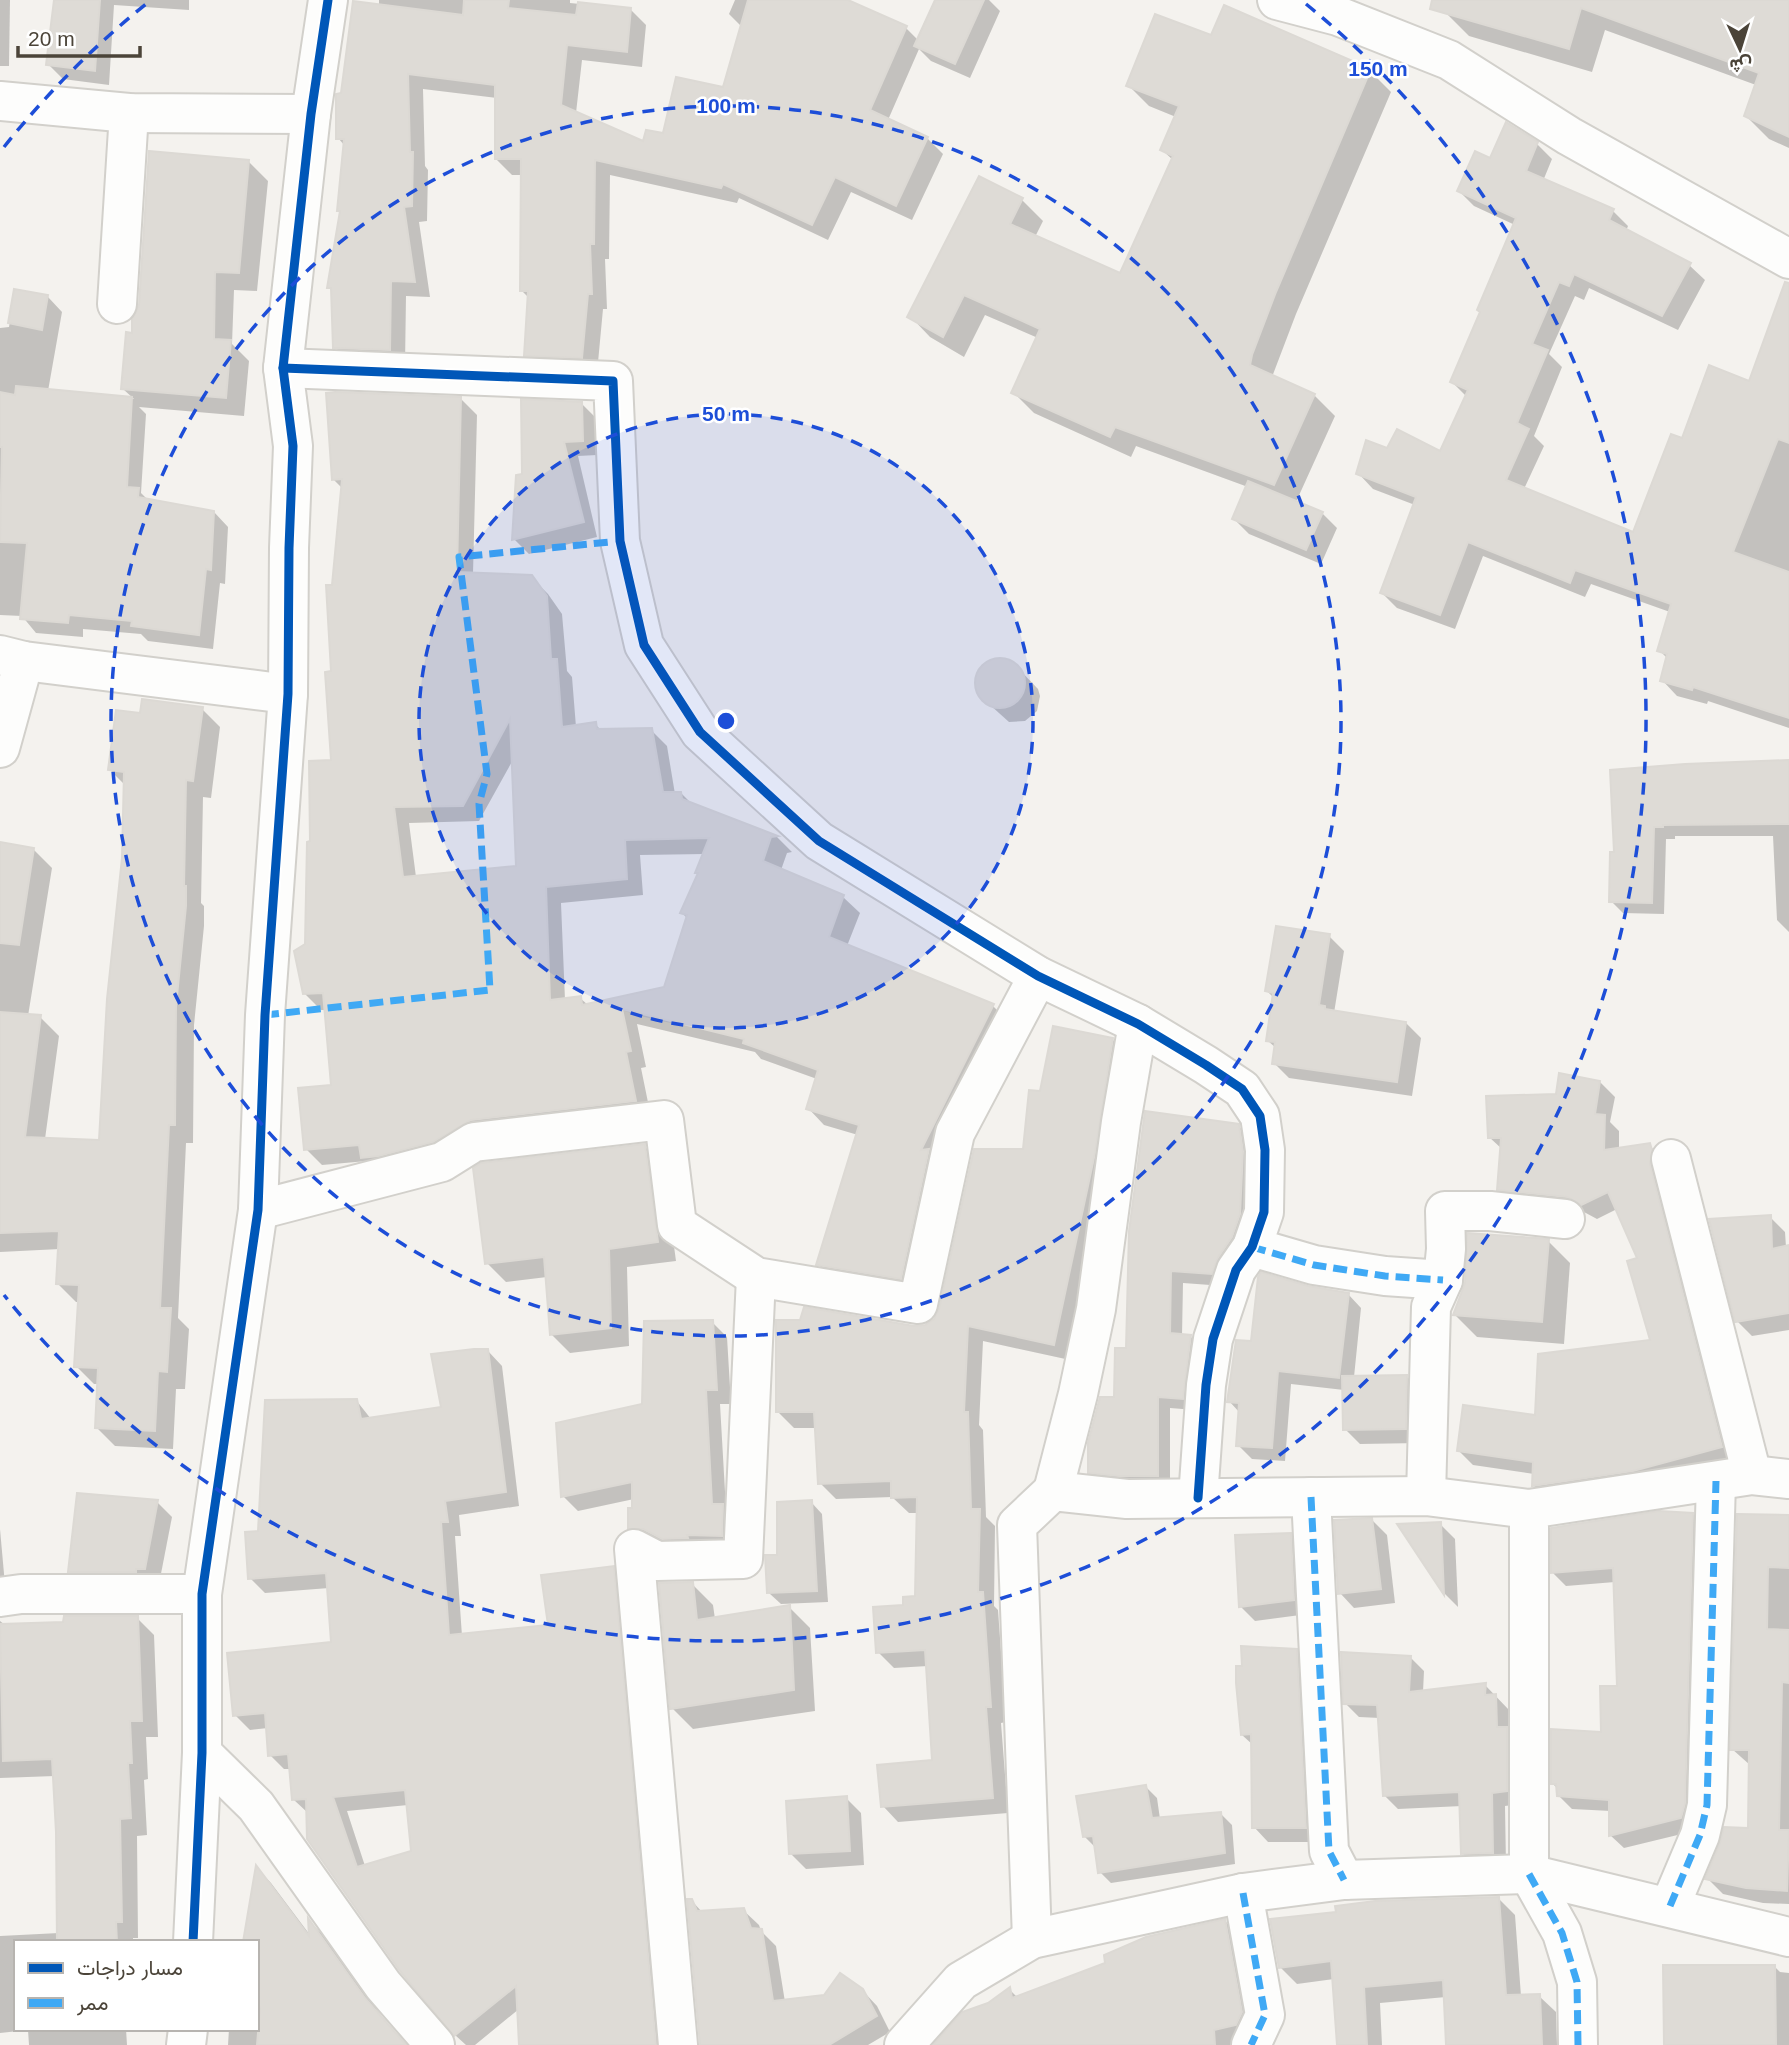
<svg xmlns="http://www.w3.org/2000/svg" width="1789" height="2045" font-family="Arial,Vazirmatn,sans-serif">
  <rect width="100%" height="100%" fill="#f4f2ee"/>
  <g fill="#0003" fill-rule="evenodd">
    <polygon points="0,0 10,0 9,66 0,66"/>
    <polygon points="56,0 189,0 189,10 114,5 109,85 63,79 48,64"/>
    <polygon points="379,0 570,0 570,3 630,9 646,25 642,67 582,60 576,113 644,143 664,135 724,89 742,27 729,14 735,0 845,0 906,28 918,40 937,0 989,0 1000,11 970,78 931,61 919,49 888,120 927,138 943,154 912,220 851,192 828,240 739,198 737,203 610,175 609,259 605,259 607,309 603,309 597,373 541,371 526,355 529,298 521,290 522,175 512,175 496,159 497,98 423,89 425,166 428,170 427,221 419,222 430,297 406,296 405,365 350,363 335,347 332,291 329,287 341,213 339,210 345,146 338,138 343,95 379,6"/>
    <polygon points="1449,0 1789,0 1789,148 1769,139 1746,116 1756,85 1605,30 1592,72 1469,36 1446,13"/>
    <polygon points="1212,37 1370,71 1391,92 1296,314 1272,377 1314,395 1335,416 1296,502 1322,513 1337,528 1321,564 1249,534 1234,519 1248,487 1136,446 1131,457 1034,413 1013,392 1038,338 985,315 964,357 930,337 910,316 1022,200 1043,221 1035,237 1120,275 1173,160 1162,150 1176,117 1149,106 1129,86"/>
    <polygon points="1537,144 1552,159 1543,181 1613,211 1628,226 1626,231 1689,265 1705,280 1678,330 1589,288 1584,300 1575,296 1549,354 1562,367 1534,436 1544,446 1524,489 1634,534 1683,440 1750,383 1789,345 1789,728 1708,701 1707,704 1677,696 1662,680 1668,659 1659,650 1670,612 1591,584 1585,597 1483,556 1455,629 1397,608 1382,593 1415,505 1373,489 1358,473 1388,451 1441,453 1467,397 1452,382 1515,225 1474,206 1459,191 1491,160"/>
    <polygon points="249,162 268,181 257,291 234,290 232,344 249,361 244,416 139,407 146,414 141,493 149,501 214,512 228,527 225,584 220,583 213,649 148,641 141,634 83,629 83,637 36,633 22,616 0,615 0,328 9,327 15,291 48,297 62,312 48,391 134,399 123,389 134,335"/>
    <path d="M461 399 477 415 473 574 531 577 548 594 562 614 567 671 572 677 576 727 595 724 602 731 651 730 667 746 675 794 681 793 692 804 777 837 792 852 787 853 781 870 843 897 860 913 847 946 993 1006 1009 1022 917 1294 835 1281 818 1264 858 1135 824 1125 808 1108 817 1079 761 1059 755 1052 637 1024 646 1067 641 1068 651 1117 379 1173 367 1161 322 1165 306 1149 333 1087 326 1010H321L305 994 312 843 333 762 334 587 343 489 334 480ZM514 758 518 868 416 877 409 823 479 821ZM705 854 697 873 699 874 682 913 688 919 665 989 588 1005 580 998 565 1000 561 903 643 895 640 855Z"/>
    <polygon points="581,403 596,418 597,455 578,456 597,537 529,554 514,539 524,475"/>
    <polygon points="1005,660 1017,667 1038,689 1040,696 1037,711 1025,721 1009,722 980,696 977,680 979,673 990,662"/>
    <polygon points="202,709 220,727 211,798 203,797 201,903 204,906 204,926 194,1025 193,1143 186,1143 178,1318 189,1329 185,1389 176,1389 173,1449 115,1446 96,1427 99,1384 94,1384 76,1366 79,1302 76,1302 58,1284 60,1249 0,1252 0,844 33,849 52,868 28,1016 40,1017 59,1036 45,1139 101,1142 124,858 125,785 110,770 142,715"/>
    <polygon points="1789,761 1789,932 1777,920 1773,836 1675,836 1675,839 1666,839 1664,914 1623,913 1611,901 1616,854 1612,772"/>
    <polygon points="1329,936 1344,951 1334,1013 1406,1023 1421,1038 1412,1096 1289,1078 1274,1063 1276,1048 1268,1041 1274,998 1267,991"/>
    <polygon points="1113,1040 1128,1056 1070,1360 983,1341 979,1425 983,1430 986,1517 995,1526 994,1606 998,1610 1006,1722 1001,1723 1008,1813 898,1822 883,1806 934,1762 928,1666 894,1668 878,1652 905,1607 917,1598 919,1513 909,1513 892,1497 836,1499 820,1483 817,1428 794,1428 778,1412 914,1327 925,1326 935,1320 1024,1151 1041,1093"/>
    <polygon points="1600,1082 1615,1097 1610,1122 1619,1131 1619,1150 1649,1145 1664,1160 1736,1462 1549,1501 1534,1486 1534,1474 1473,1465 1458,1450 1537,1417 1652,1341 1640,1259 1617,1209 1597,1219 1584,1212 1514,1204 1499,1189 1502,1149 1489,1137 1557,1096"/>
    <polygon points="1238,1126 1251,1138 1252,1227 1224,1286 1183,1283 1182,1336 1191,1337 1203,1350 1195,1410 1170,1408 1170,1488 1102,1485 1090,1472 1116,1399 1127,1350"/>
    <polygon points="644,1146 663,1165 676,1261 627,1267 629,1346 570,1353 551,1334 547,1277 506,1282 487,1263"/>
    <polygon points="1770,1217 1785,1232 1786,1247 1789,1246 1789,1330 1752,1336 1737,1321"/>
    <polygon points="1548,1241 1570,1263 1564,1344 1477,1337 1455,1315"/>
    <polygon points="1308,1288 1348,1294 1361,1308 1354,1377 1407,1377 1422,1392 1420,1443 1360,1444 1345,1429 1344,1390 1291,1384 1285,1461 1252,1459 1238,1445 1240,1413 1229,1401 1253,1343"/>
    <polygon points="712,1322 727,1337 731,1404 720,1404 726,1509 737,1521 736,1550 645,1543 630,1528 634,1499 578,1511 563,1496 643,1405"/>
    <path d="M488 1351 502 1366 519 1506 459 1515 461 1536H455L462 1636 550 1627 613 1568 628 1583 669 2045H521L519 2009 475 2045H466L455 2035 308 1813 294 1800 291 1769H284L270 1755 268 1728 250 1730 235 1715 333 1644 329 1588 265 1593 250 1578 259 1533 356 1400 371 1419 443 1408ZM408 1805 413 1853 365 1866 347 1811Z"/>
    <polygon points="157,1502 172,1517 159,1584 85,1586 70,1571"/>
    <polygon points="811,1502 822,1514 828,1602 781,1604 769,1593 779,1556"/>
    <polygon points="1692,1513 1705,1527 1694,1831 1624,1848 1610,1835 1611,1811 1572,1809 1558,1795 1558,1789 1553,1784 1602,1733 1619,1688 1615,1582 1566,1586 1553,1573"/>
    <polygon points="1739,1516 1789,1517 1789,1904 1763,1903 1723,1894 1707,1878 1749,1830 1750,1765 1732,1749"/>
    <polygon points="1372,1520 1387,1535 1395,1603 1354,1608 1340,1593"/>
    <polygon points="1440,1524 1455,1539 1458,1607 1445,1594 1401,1526"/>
    <polygon points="0,1529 6,1596 0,1602"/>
    <polygon points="1290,1535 1305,1550 1308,1614 1255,1621 1240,1606"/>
    <polygon points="692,1584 713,1605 715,1619 789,1607 810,1628 815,1711 693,1729 672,1708"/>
    <polygon points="137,1618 154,1635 158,1737 146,1737 148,1779 144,1780 147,1835 137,1836 138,1938 133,1938 133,1942 16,1942 16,2029 126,2029 127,2045 29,2045 28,2030 0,2033 0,1936 59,1933 55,1776 0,1778 0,1621 5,1625"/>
    <polygon points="1296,1651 1310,1665 1319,1842 1268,1842 1254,1827 1253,1745 1242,1735"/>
    <polygon points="1410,1657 1424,1671 1423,1692 1485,1685 1509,1710 1510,1732 1520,1743 1520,1804 1505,1806 1506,1866 1477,1867 1463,1854 1462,1806 1398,1809 1385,1796 1380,1718 1359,1717 1345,1703"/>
    <polygon points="1146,1787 1157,1798 1160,1819 1221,1814 1232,1825 1235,1864 1111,1883 1100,1872 1096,1848 1084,1836"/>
    <polygon points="846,1798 861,1813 864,1865 806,1869 791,1854"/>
    <polygon points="257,1868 271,1883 310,1935 310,1922 324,1936 382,2017 407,2045 228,2045 229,2029 257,2029"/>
    <polygon points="1499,1899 1515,1915 1521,1996 1539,1996 1556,2012 1557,2045 1448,2045 1446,1997 1380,2003 1382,2045 1339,2045 1334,1979 1297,1984 1280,1967"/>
    <polygon points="692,1901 703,1913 743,1910 759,1925 761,1931 776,1946 785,2002 862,1990 877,2006 890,2032 868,2045 701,2045"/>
    <polygon points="1225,1921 1242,1938 1251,2045 936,2045 1009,1989 1018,1998"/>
    <polygon points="1774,1966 1780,1972 1789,1973 1789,2045 1666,2045"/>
  </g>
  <g fill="#dedbd6" stroke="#dcd9d4" stroke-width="2" fill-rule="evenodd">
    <polygon points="54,0 100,0 95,71 46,65"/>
    <polygon points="464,0 509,0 508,8 576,15 578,2 631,8 627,52 567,45 561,105 643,141 646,130 663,133 676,77 723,87 748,0 848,0 907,26 870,110 928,137 896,206 835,177 812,225 723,184 721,188 595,160 594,244 590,244 592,294 588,294 582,358 524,356 528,291 520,291 521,159 495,159 495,85 408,74 410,152 413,152 412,206 404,207 415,282 391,281 390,350 333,348 331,288 327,288 340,211 337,211 344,139 336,139 336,94 341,93 353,1 463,15"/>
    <polygon points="935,0 984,0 955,64 914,46"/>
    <polygon points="1432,0 1789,0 1789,137 1744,116 1759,73 1581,8 1569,49 1430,9"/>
    <polygon points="1224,5 1371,69 1276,292 1252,355 1250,365 1315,394 1274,485 1115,427 1110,437 1011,393 1040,329 964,295 943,337 907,317 979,176 1023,198 1010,224 1120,273 1173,156 1160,150 1179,106 1126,86 1155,14 1211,35"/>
    <polygon points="1506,122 1538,142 1526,171 1614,209 1609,220 1691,263 1662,316 1574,274 1569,286 1559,282 1532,344 1548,350 1517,423 1529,429 1506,480 1633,532 1671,434 1682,438 1709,365 1749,381 1785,282 1789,283 1789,443 1778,439 1733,552 1789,572 1789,718 1693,687 1692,690 1660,681 1667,654 1657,651 1671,604 1575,570 1570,583 1468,542 1440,615 1380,593 1416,497 1356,474 1366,440 1387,448 1397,429 1440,451 1468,390 1450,382 1480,312 1477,310 1516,218 1457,191 1475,151 1490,158"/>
    <polygon points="149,151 249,160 239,273 215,272 214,339 231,340 226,398 121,389 126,332 132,333 132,319 139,305"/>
    <polygon points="14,289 48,295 42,330 8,323"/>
    <polygon points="16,386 132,397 127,487 139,488 138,497 214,511 211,570 206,569 199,635 131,626 132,621 69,615 68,623 20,619 27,543 0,542 2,447 0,447 0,392 15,395"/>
    <path d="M335 392 461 397 457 572 532 575 547 596 551 659H557L562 727 596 722 597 729 652 728 663 792H681L682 799 778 836 771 837 763 861 844 895 829 937 994 1004 921 1150 929 1149 901 1279 816 1265 859 1125 806 1109 818 1070 743 1043 744 1039 622 1009 631 1051 626 1052 636 1101 471 1120 433 1142 379 1156 361 1158 359 1145 304 1150 298 1088 331 1085 323 993 303 994 294 951 305 944 307 842 310 841 309 761 331 760 325 672 331 671 326 585H332L342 479 332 480 326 393ZM510 719 516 866 403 877 394 807 463 806ZM709 838 695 873H698L680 913 687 915 664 987 582 1005 581 996 550 1000 546 887 627 879 625 840Z"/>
    <polygon points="521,399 582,402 583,441 564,442 584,522 512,540 516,475 522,474"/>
    <polygon points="1248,481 1323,512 1306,550 1232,519"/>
    <circle cx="1000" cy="683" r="25"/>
    <polygon points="142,699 203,707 193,781 186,780 184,886 186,886 186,906 176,1006 175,1125 169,1125 160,1308 171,1308 167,1372 158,1371 155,1431 95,1428 98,1368 74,1367 79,1285 56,1284 59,1231 0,1233 0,1012 41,1015 25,1137 99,1140 107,999 122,858 124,772 108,770 116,710 140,713"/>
    <polygon points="1789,760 1789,824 1663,825 1663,827 1654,827 1652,903 1609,902 1610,852 1614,852 1610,770 1685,764"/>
    <polygon points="0,842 34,848 19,945 0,943"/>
    <polygon points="1276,926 1330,934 1319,1005 1325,1006 1325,1009 1406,1022 1397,1082 1272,1064 1275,1042 1266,1041 1273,993 1265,991"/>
    <polygon points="1053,1026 1113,1038 1095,1153 1054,1345 968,1326 964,1412 968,1412 971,1509 980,1509 978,1592 983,1592 991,1707 986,1707 993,1798 881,1807 877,1765 932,1760 925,1650 876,1653 873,1607 903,1605 903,1597 915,1596 917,1497 891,1498 891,1481 818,1484 814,1412 776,1412 776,1320 800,1320 804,1307 914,1326 925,1325 934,1319 939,1309 974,1149 1023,1149 1029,1090 1040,1091"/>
    <polygon points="1559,1073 1600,1081 1595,1114 1605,1115 1604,1150 1650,1143 1652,1150 1650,1164 1722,1447 1633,1471 1532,1486 1533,1462 1457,1451 1463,1405 1535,1415 1538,1354 1650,1340 1627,1261 1637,1258 1608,1192 1581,1205 1567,1197 1497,1190 1501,1138 1488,1138 1486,1096 1556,1094"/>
    <polygon points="1145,1111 1239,1124 1243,1151 1240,1214 1232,1237 1218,1258 1212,1274 1171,1271 1170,1333 1191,1335 1183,1399 1158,1397 1158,1476 1118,1476 1088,1473 1088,1443 1100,1397 1114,1397 1115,1348 1126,1348 1129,1231"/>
    <polygon points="645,1144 658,1242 609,1249 611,1328 550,1335 544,1257 485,1264 473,1168 481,1163"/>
    <polygon points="1771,1215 1772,1249 1789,1245 1789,1313 1735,1322 1709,1219"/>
    <polygon points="1467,1233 1549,1239 1542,1322 1453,1315 1465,1283"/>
    <polygon points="1261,1272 1308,1286 1349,1293 1339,1378 1278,1371 1272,1448 1236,1446 1239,1403 1227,1402 1236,1340 1251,1341 1258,1277"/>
    <polygon points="713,1320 717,1390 706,1390 712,1504 723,1504 722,1536 687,1535 688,1538 662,1539 643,1529 628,1529 628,1508 632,1508 632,1482 561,1497 556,1423 642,1404 644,1321"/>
    <path d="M474 1349H488L506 1492 445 1501 448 1522H441L449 1635 548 1625 541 1575 614 1566 656 2045H519L516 1986 454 2036 400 1971 307 1839 306 1799 292 1800 288 1754 268 1756 265 1713 233 1716 227 1653 331 1642 326 1573 248 1579 245 1532 258 1531 265 1400 357 1399 361 1419 441 1407 431 1354ZM405 1790 411 1851 357 1867 333 1797Z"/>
    <polygon points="1407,1375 1406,1429 1343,1430 1342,1376"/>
    <polygon points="77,1493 158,1500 145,1569 136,1569 136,1572 68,1572"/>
    <polygon points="812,1500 817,1591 767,1593 765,1555 777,1555 777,1502"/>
    <polygon points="1659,1511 1693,1513 1685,1804 1681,1818 1609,1836 1609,1800 1557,1796 1556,1784 1551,1784 1551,1729 1601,1732 1600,1686 1617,1686 1613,1568 1551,1573 1551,1528"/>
    <polygon points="1737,1514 1789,1515 1789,1568 1768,1567 1767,1629 1789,1630 1789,1683 1782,1682 1779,1830 1789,1830 1787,1891 1746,1888 1705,1879 1720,1843 1724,1827 1748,1828 1749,1750 1730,1750"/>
    <polygon points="1372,1518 1381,1589 1338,1594 1334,1520"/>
    <polygon points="1441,1522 1444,1595 1397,1524"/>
    <polygon points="1291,1533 1294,1600 1239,1607 1235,1535"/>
    <polygon points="693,1582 697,1620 790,1605 794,1690 670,1709 659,1583"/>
    <polygon points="64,1616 138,1616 142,1721 130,1721 132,1763 128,1763 131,1818 120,1819 122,1922 116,1922 117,1942 57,1942 56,1832 52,1759 3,1761 0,1624 63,1622"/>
    <polygon points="1241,1646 1297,1649 1306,1828 1252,1828 1251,1734 1241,1735 1236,1683 1236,1666 1242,1666"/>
    <polygon points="1341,1652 1411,1656 1409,1692 1486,1683 1485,1695 1496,1694 1497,1727 1507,1727 1507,1791 1492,1793 1493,1853 1461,1854 1459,1792 1383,1796 1377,1705 1343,1704"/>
    <polygon points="1146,1785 1152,1818 1221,1812 1225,1853 1098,1873 1093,1836 1083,1837 1076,1796"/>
    <polygon points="847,1796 850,1851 789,1854 786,1801"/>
    <polygon points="256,1865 309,1936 308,1918 365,1998 406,2045 257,2045 260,2009 257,2000 257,1942 243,1942"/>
    <polygon points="1499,1897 1506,1995 1540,1994 1542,2045 1446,2045 1443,1980 1364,1987 1367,2045 1337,2045 1331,1961 1279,1968 1270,1919 1336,1912 1335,1906 1375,1901"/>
    <polygon points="687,1899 692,1899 697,1911 744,1908 751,1928 762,1929 773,2001 824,1995 840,1973 863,1989 877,2016 829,2045 700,2045"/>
    <polygon points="1225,1919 1242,2012 1236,2025 1214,2030 1215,2045 933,2045 962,2012 988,2003 1010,1987 1012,1998 1105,1963 1104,1955 1146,1937"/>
    <polygon points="1663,1965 1775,1965 1776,2045 1664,2045"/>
  </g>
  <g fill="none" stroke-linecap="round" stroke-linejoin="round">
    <defs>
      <g id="minor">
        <polyline points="1277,0 1338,16 1449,60 1569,136 1789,259"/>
        <polyline points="0,101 129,113 311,114"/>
        <polyline points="117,304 129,113"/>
        <polyline points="283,368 613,381 620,541 644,645 700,732 819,841 1038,976 1138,1024 1206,1065 1242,1089 1260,1116 1265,1150 1264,1212 1252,1247 1236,1270 1213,1339 1206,1385 1198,1498"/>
        <polyline points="0,655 24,661 288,694"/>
        <polyline points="0,748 24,661"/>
        <polyline points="1671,1159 1752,1475"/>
        <polyline points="258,1210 442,1162 474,1142 664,1120 677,1225 756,1277 918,1304 955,1133 1038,976"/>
        <polyline points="1252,1247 1314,1265 1385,1276 1443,1280"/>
        <polyline points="1053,1491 1078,1394 1096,1309 1121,1122 1138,1024"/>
        <polyline points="1426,1496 1431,1307 1443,1280 1446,1249 1445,1211 1490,1211 1565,1219"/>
        <polyline points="1311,1497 1329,1851 1344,1880"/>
        <polyline points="0,1597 21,1594 202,1594"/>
        <polyline points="202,1753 256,1806 383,1985 435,2045"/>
        <polyline points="1243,1893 1265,2015 1251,2045"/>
        <polyline points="1670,1906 1700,1835 1707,1805 1716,1481"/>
        <polyline points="1032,1939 1017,1525 1053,1491 1127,1499 1426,1496 1529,1509"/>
        <polyline points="193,1942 202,1753 202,1594 258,1210 265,1015 288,694 289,548 293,446 283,368 311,114 328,0"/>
        <polyline points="186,2045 188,2029"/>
        <polyline points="678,2045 634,1549 657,1561 743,1559 756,1277"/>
        <polyline points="904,2045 961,1981 1032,1939 1243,1893 1344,1880 1529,1874 1789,1937"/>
        <polyline points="1578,2045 1577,1982 1562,1933 1529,1874 1529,1509 1752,1475 1789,1479"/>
      </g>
    </defs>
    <use href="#minor" stroke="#d2d0cb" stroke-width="42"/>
    <use href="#minor" stroke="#fdfdfc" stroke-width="38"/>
    <g stroke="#3fa9f5" stroke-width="7" stroke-dasharray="14 7" stroke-linecap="butt">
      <polyline points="265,1015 490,990 479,804 487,774 459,557 620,541"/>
      <polyline points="1252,1247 1314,1265 1385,1276 1443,1280"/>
      <polyline points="1311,1497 1329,1851 1344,1880"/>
      <polyline points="1529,1874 1562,1933 1577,1982 1578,2045"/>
      <polyline points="1243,1893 1265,2015 1251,2045"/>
      <polyline points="1670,1906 1700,1835 1707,1805 1716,1481"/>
    </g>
    <defs>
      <g id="cycleway">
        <polyline points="283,368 613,381 620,541 644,645 700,732 819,841 1038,976 1138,1024 1206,1065 1242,1089 1260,1116 1265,1150 1264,1212 1252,1247 1236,1270 1213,1339 1206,1385 1198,1498"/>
        <polyline points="193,1942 202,1753 202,1594 258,1210 265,1015 288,694 289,548 293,446 283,368 311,114 328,0"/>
      </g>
    </defs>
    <use href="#cycleway" stroke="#fff" stroke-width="13"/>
    <use href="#cycleway" stroke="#0057b8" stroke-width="9"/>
  </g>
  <circle cx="726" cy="721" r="307" fill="#1d4ed8" fill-opacity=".12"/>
  <g fill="none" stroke="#1d4ed8" stroke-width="3.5" stroke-dasharray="12 9">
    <circle cx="726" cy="721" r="307"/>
    <circle cx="726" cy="721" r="615"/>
    <path d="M4 147A922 922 0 0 1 146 4M1306 4A922 922 0 1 1 4 1295"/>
  </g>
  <circle cx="726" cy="721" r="10" fill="#1d4ed8" stroke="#fff" stroke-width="3.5"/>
  <g font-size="21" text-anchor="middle" font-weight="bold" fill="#1d4ed8" stroke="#fff" stroke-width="5" stroke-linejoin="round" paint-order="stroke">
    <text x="1378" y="76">150 m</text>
    <text x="726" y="113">100 m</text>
    <text x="726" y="421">50 m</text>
  </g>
  <rect x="14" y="1940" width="245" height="91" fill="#ffffff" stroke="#b7b4b0" stroke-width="2"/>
  <rect x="28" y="1963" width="35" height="10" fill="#0057b8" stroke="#b7b4b0" stroke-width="2"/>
  <text x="77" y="1975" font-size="21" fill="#4b4439">مسار دراجات</text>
  <rect x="28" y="1998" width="35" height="10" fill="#3fa9f5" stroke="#b7b4b0" stroke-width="2"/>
  <text x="77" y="2010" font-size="21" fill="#4b4439">ممر</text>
  <g transform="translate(1740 49) rotate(176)" stroke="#ffffff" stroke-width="5" paint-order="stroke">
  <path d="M0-5L12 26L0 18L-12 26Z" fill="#4b4439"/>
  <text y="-10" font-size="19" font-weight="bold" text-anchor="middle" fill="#4b4439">ش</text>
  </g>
  <path d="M18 46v10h122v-10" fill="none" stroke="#4b4439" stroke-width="3.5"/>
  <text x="28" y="46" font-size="21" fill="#4b4439" stroke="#ffffff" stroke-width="5" paint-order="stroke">20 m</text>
</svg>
